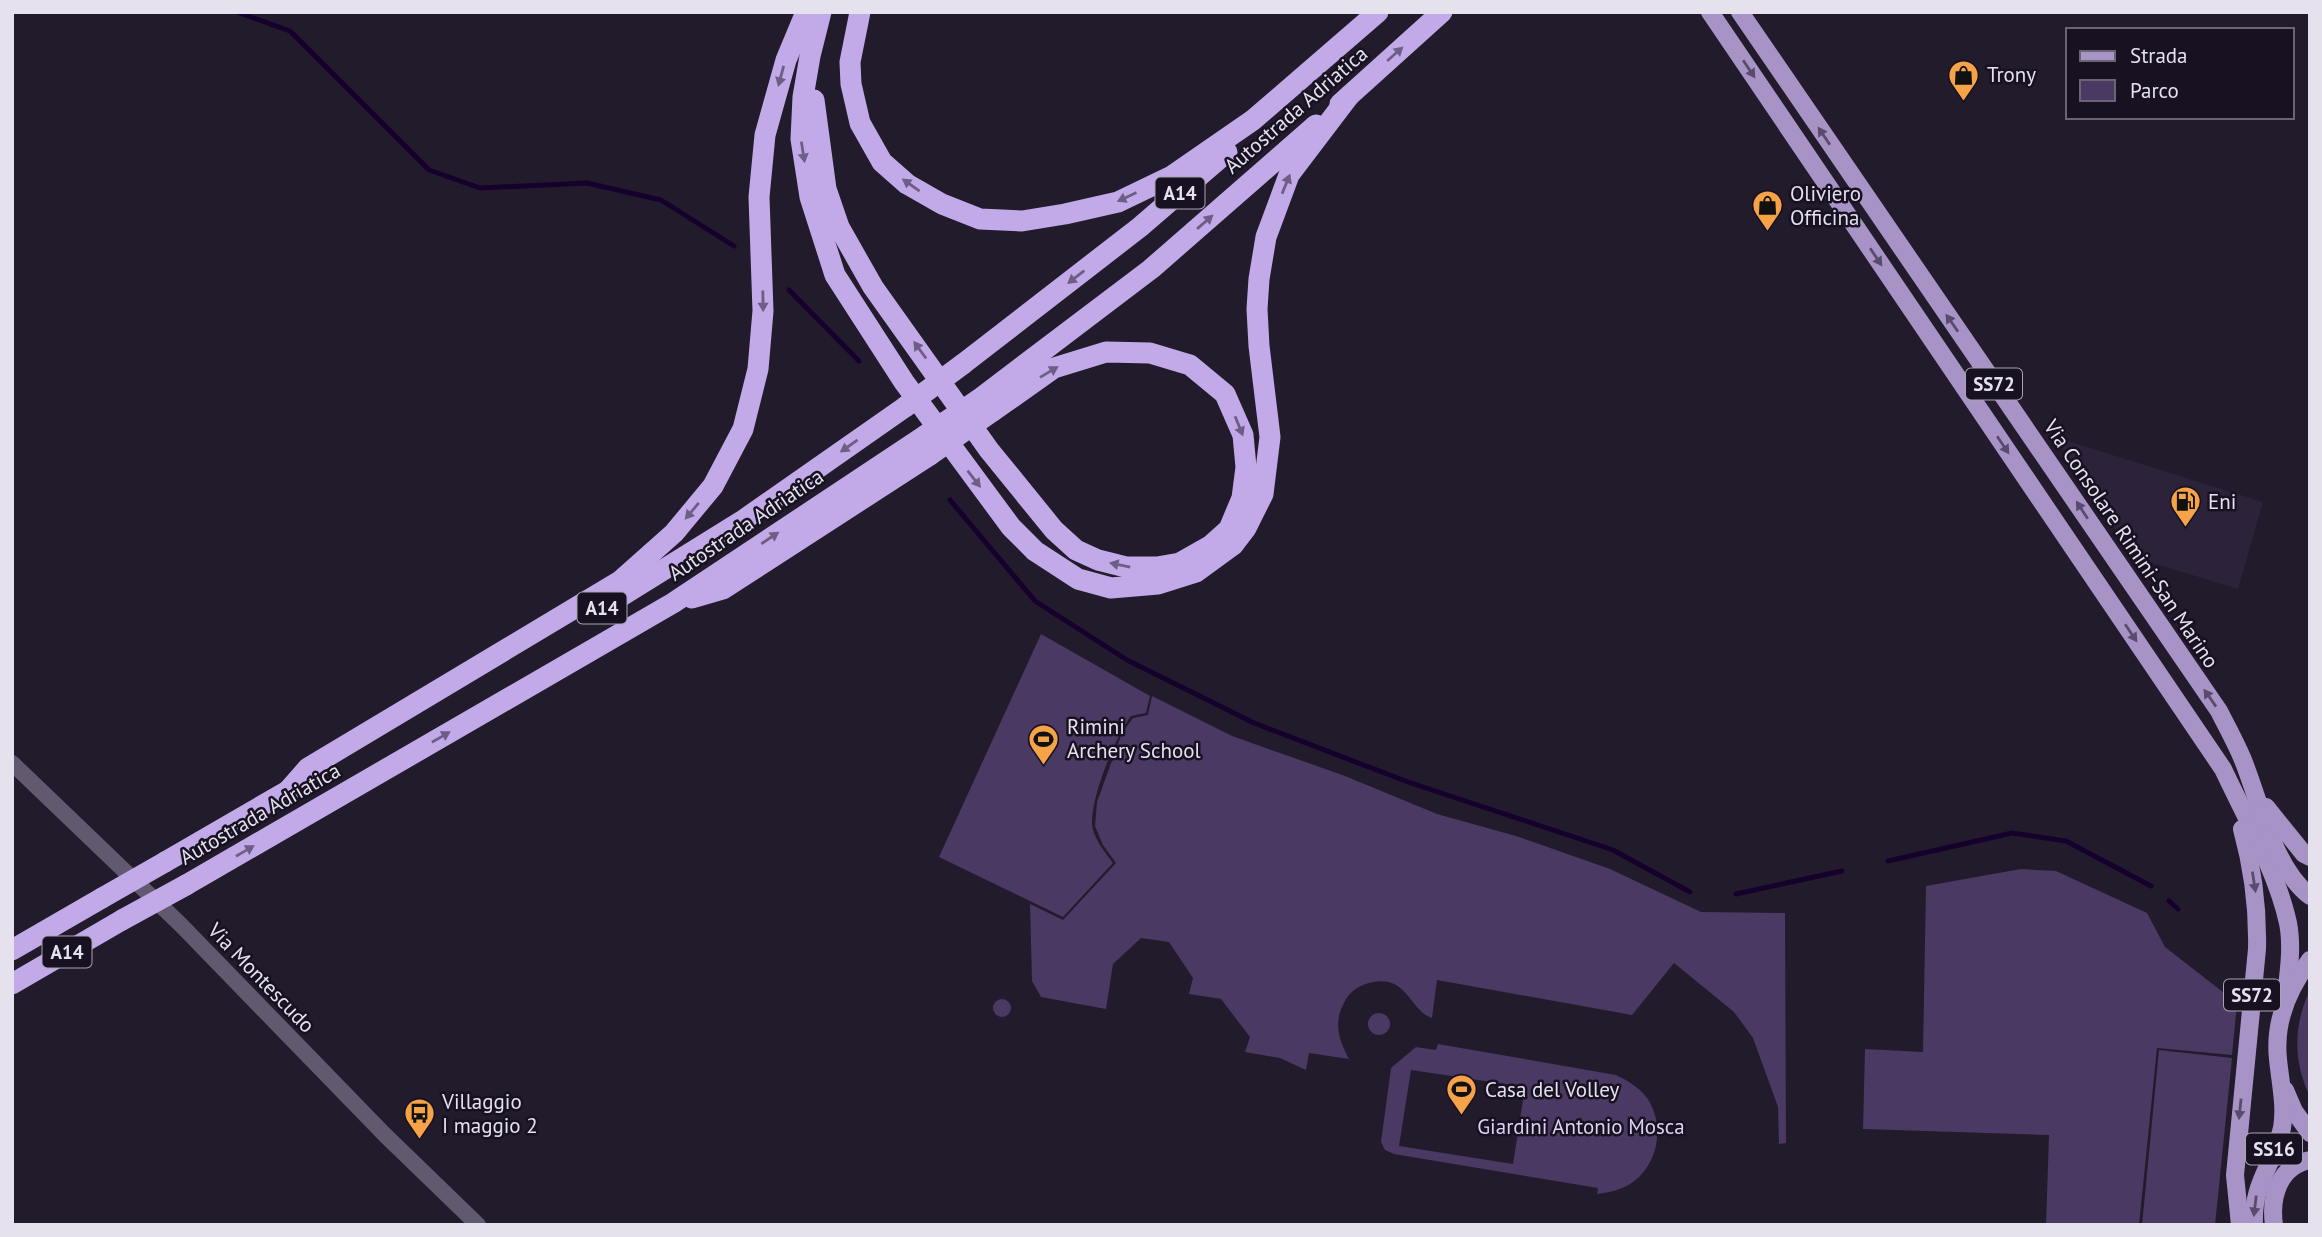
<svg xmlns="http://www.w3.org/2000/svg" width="2322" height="1237" font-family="'PT Sans',sans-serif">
  <rect width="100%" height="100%" fill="#221b2c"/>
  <polygon fill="#2c223a" points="2055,437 2263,502 2238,589 2133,557"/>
  <g fill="#4a3962" fill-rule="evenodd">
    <path d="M1041 634 1150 696 1146 713 1131 716C1115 737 1091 797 1092 824 1093 838 1105 852 1113 863L1063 917 939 857Z"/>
    <path d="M1152 696 1232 736 1345 776 1437 814 1516 836 1610 869 1701 912 1785 913 1786 1143 1779 1144 1778 1107 1753 1038 1734 1012 1674 963 1632 1015 1437 980 1432 1018C1409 1011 1408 973 1369 983 1358 986 1349 992 1344 1003 1333 1023 1339 1040 1349 1059L1309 1053 1306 1070 1280 1058 1245 1052 1250 1037 1221 999 1189 994 1193 978 1169 942 1141 938 1113 964 1106 1009 1041 997 1032 981 1030 904 1063 920 1116 863 1103 845 1095 826 1097 802 1122 733 1133 718 1148 715Z"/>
    <polygon points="2021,869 2056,871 2147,913 2165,947 2237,1003 2232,1055 2157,1048 2139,1225 2046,1225 2049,1135 1863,1129 1865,1049 1923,1052 1926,886"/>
    <path d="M2310 990V1097C2293 1061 2293 1026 2310 990Z"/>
    <circle cx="1002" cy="1008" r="9"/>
    <circle cx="1379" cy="1024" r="11"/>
    <path d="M1438 1044 1616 1075C1628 1081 1639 1087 1647 1098 1665 1124 1659 1163 1633 1182 1622 1190 1610 1192 1597 1194L1598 1188 1394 1154 1385 1150 1381 1142 1391 1068 1416 1047 1436 1050ZM1411 1070 1525 1087 1513 1164 1399 1146Z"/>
    <polygon points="2159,1050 2232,1058 2215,1225 2142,1225"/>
  </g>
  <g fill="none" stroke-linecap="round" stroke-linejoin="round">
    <g stroke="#16002c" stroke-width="5">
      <polyline points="237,12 290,31 429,170 480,188 587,183 661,200 734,246"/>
      <polyline points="789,290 859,361"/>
      <polyline points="950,500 1035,601 1127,660 1254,723 1408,782 1613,850 1690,892"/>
      <polyline points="1888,861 2012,833 2066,841 2151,886"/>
      <polyline points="1736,894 1842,871"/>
      <polyline points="2169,901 2178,909"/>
    </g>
    <polyline stroke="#625971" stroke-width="16" points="12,763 181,925 385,1135 478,1225"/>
    <g stroke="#a793c6" stroke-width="18">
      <path d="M1710 12 2223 769C2245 816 2277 872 2288 923 2293 948 2288 977 2285 1003"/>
      <path d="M1740 12 2219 711C2227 727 2236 743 2243 760 2260 802 2273 867 2310 896"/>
      <polyline points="2266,807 2304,854 2310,857"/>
      <polyline points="2285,1090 2294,1111 2310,1133"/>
      <path d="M2240 1225 2235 1175 2257 949C2258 907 2253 869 2242 829"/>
      <path d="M2254 1225C2252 1182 2274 1165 2282 1128 2286 1106 2280 1081 2278 1059 2274 1022 2288 989 2310 960"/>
      <path d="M2274 1225C2270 1197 2279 1166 2310 1160"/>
    </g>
    <g stroke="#c2aae8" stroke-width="21">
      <polyline points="821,12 810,56 803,97 801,139 810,197 835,275 904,382 1011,527 1035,551 1078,579 1111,588 1158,584 1196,572 1233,545 1246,528 1263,494 1270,437 1259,346 1257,309 1259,279 1266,237 1289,175 1349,96"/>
      <polyline points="860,12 850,62 851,84 860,123 882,162 907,184 942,204 980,219 1022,221 1065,214 1118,202 1172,176 1253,120 1378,12"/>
      <polyline points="814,100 826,189 839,227 873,287 989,450 1054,530 1076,550 1098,560 1126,567 1157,567 1180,563 1210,546 1229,529 1242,498 1246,467 1243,435 1225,394 1190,365 1150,353 1106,352 1054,368 993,411"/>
      <polyline points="1340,104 1442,12"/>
      <polyline points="963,364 1140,227 1227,152"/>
      <polyline points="978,400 1151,269 1316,125"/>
      <polyline points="692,598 723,589 930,455"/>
      <polyline points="610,603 742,521 905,407"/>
      <polyline points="287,792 308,768 620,581 674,533 713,486 743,429 758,369 763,311 759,197 765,135 786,60 806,12"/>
      <polyline points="165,862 298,785"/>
      <polyline points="186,885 673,603 926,435"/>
      <polyline points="12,950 102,898"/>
      <polyline points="12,984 122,920"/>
    </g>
    <g stroke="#c2aae8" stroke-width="21">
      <polyline points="905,407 963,364"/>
      <polyline points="926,435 978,400"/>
      <polyline points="930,455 993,411"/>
      <polyline points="102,898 165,862"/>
      <polyline points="122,920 186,885"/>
    </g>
  </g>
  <defs><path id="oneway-solid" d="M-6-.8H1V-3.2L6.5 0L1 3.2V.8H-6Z" transform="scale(1.75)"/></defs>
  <g fill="#6d5e85">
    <use href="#oneway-solid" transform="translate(1395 54) rotate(-42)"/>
    <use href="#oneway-solid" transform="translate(781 76) rotate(105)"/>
    <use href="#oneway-solid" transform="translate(803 152) rotate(81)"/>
    <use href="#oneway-solid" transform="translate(1286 184) rotate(-68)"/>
    <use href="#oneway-solid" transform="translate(911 185) rotate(-145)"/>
    <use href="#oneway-solid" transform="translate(1127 197) rotate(155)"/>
    <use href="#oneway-solid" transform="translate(1205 222) rotate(-41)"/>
    <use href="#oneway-solid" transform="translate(1076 277) rotate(142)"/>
    <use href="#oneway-solid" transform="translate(763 301) rotate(89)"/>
    <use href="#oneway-solid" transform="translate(920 350) rotate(-126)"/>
    <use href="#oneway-solid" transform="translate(1049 372) rotate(-31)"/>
    <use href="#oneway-solid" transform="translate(1239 426) rotate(68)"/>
    <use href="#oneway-solid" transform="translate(849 446) rotate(145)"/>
    <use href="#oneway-solid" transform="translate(974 479) rotate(52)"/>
    <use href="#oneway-solid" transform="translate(692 511) rotate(130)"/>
    <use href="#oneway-solid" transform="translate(770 538) rotate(-34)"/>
    <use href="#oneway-solid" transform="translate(1120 565) rotate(-168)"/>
    <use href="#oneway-solid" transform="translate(441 737) rotate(-30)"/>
    <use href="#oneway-solid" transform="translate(245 851) rotate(-30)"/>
  </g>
  <g fill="#584c6c">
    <use href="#oneway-solid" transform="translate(1749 69) rotate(56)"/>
    <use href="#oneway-solid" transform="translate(1824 136) rotate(-124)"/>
    <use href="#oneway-solid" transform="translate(1876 257) rotate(56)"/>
    <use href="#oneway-solid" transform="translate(1952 323) rotate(-125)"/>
    <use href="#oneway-solid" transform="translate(2003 445) rotate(56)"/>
    <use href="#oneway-solid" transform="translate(2082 510) rotate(-123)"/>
    <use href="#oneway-solid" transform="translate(2131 633) rotate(56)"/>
    <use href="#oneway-solid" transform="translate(2210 698) rotate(-125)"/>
    <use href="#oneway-solid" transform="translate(2254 882) rotate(81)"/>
    <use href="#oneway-solid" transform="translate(2240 1109) rotate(96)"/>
    <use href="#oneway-solid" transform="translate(2255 1206) rotate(97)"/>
  </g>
  <defs>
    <symbol id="shop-pin" viewBox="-11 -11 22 30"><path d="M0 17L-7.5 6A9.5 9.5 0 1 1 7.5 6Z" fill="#f6a246" stroke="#181122"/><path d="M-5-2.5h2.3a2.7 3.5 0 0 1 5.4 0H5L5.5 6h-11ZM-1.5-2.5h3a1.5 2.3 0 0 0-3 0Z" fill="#111"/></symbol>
    <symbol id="fuel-pin" viewBox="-11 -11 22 30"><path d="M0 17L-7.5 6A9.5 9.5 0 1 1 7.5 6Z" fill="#f6a246" stroke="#181122"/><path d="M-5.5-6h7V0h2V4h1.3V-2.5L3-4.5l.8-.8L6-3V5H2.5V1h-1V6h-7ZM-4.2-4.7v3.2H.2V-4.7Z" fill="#111"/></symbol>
    <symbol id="stadium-pin" viewBox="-11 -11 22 30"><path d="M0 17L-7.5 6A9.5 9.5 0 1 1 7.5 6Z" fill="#f6a246" stroke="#181122"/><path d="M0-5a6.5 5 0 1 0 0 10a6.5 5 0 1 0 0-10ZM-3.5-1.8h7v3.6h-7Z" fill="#111"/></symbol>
    <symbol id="bus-pin" viewBox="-11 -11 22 30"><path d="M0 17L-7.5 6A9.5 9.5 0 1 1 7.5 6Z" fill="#f6a246" stroke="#181122"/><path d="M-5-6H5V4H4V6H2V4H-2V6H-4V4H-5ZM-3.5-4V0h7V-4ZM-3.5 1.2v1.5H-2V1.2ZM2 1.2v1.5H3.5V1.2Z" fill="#111"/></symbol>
  </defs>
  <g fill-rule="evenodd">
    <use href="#shop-pin" x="1946" y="58" width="35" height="47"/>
    <use href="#shop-pin" x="1750" y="188" width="35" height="47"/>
    <use href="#fuel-pin" x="2168" y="484" width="35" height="47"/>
    <use href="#stadium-pin" x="1026" y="722" width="35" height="47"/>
    <use href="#stadium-pin" x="1444" y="1072" width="35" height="47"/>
    <use href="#bus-pin" x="402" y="1096" width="35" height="47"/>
  </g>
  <g text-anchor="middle" stroke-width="5" stroke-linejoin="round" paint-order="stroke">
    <g fill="#181122" stroke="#a8a3b0" stroke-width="2">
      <rect x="1155.5" y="177.5" width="49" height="31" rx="5"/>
      <rect x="1966" y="368.5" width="56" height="31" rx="5"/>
      <rect x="577.5" y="592.5" width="49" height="31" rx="5"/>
      <rect x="42.5" y="936.5" width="49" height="31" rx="5"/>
      <rect x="2224" y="979.5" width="56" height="31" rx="5"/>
      <rect x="2246" y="1133.5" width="56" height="31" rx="5"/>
    </g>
    <g font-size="19" font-weight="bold" fill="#e5e1ed">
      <text x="1180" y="200">A14</text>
      <text x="1994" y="391">SS72</text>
      <text x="602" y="615">A14</text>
      <text x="67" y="959">A14</text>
      <text x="2252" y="1002">SS72</text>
      <text x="2274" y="1156">SS16</text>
    </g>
    <g font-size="21" fill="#e5e1ed" stroke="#181122" text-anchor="start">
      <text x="1987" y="82">Trony</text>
      <text x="1790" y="201">Oliviero<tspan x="1790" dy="24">Officina</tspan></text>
      <text x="2208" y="509">Eni</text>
      <text x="1067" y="734">Rimini<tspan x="1067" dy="24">Archery School</tspan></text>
      <text x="1485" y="1097">Casa del Volley</text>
      <text x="442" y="1109">Villaggio<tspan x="442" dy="24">I maggio 2</tspan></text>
    </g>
    <g font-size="21" fill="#e5e1ed" stroke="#181122">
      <text transform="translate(1296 110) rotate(-41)" y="7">Autostrada Adriatica</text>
      <text transform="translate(746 525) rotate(-34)" y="7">Autostrada Adriatica</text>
      <text transform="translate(2131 544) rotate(56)" y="7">Via Consolare Rimini-San Marino</text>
      <text transform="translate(260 814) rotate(-30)" y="7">Autostrada Adriatica</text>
      <text transform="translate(261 978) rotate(46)" y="7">Via Montescudo</text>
    </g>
    <g font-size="21" fill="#ded1f3" stroke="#181122">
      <text x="1581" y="1134">Giardini Antonio Mosca</text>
    </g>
  </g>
  <rect width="2322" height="1237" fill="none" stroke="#e5e1ed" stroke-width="28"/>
  <rect x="2066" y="28" width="228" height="91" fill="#181122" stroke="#6a6473" stroke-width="2"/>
  <rect x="2080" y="51" width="35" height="10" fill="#a793c6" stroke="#6a6473" stroke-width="2"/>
  <text x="2130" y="63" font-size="21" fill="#e5e1ed">Strada</text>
  <rect x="2080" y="80" width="35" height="21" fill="#4a3962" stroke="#6a6473" stroke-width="2"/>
  <text x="2130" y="98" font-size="21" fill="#e5e1ed">Parco</text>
</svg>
